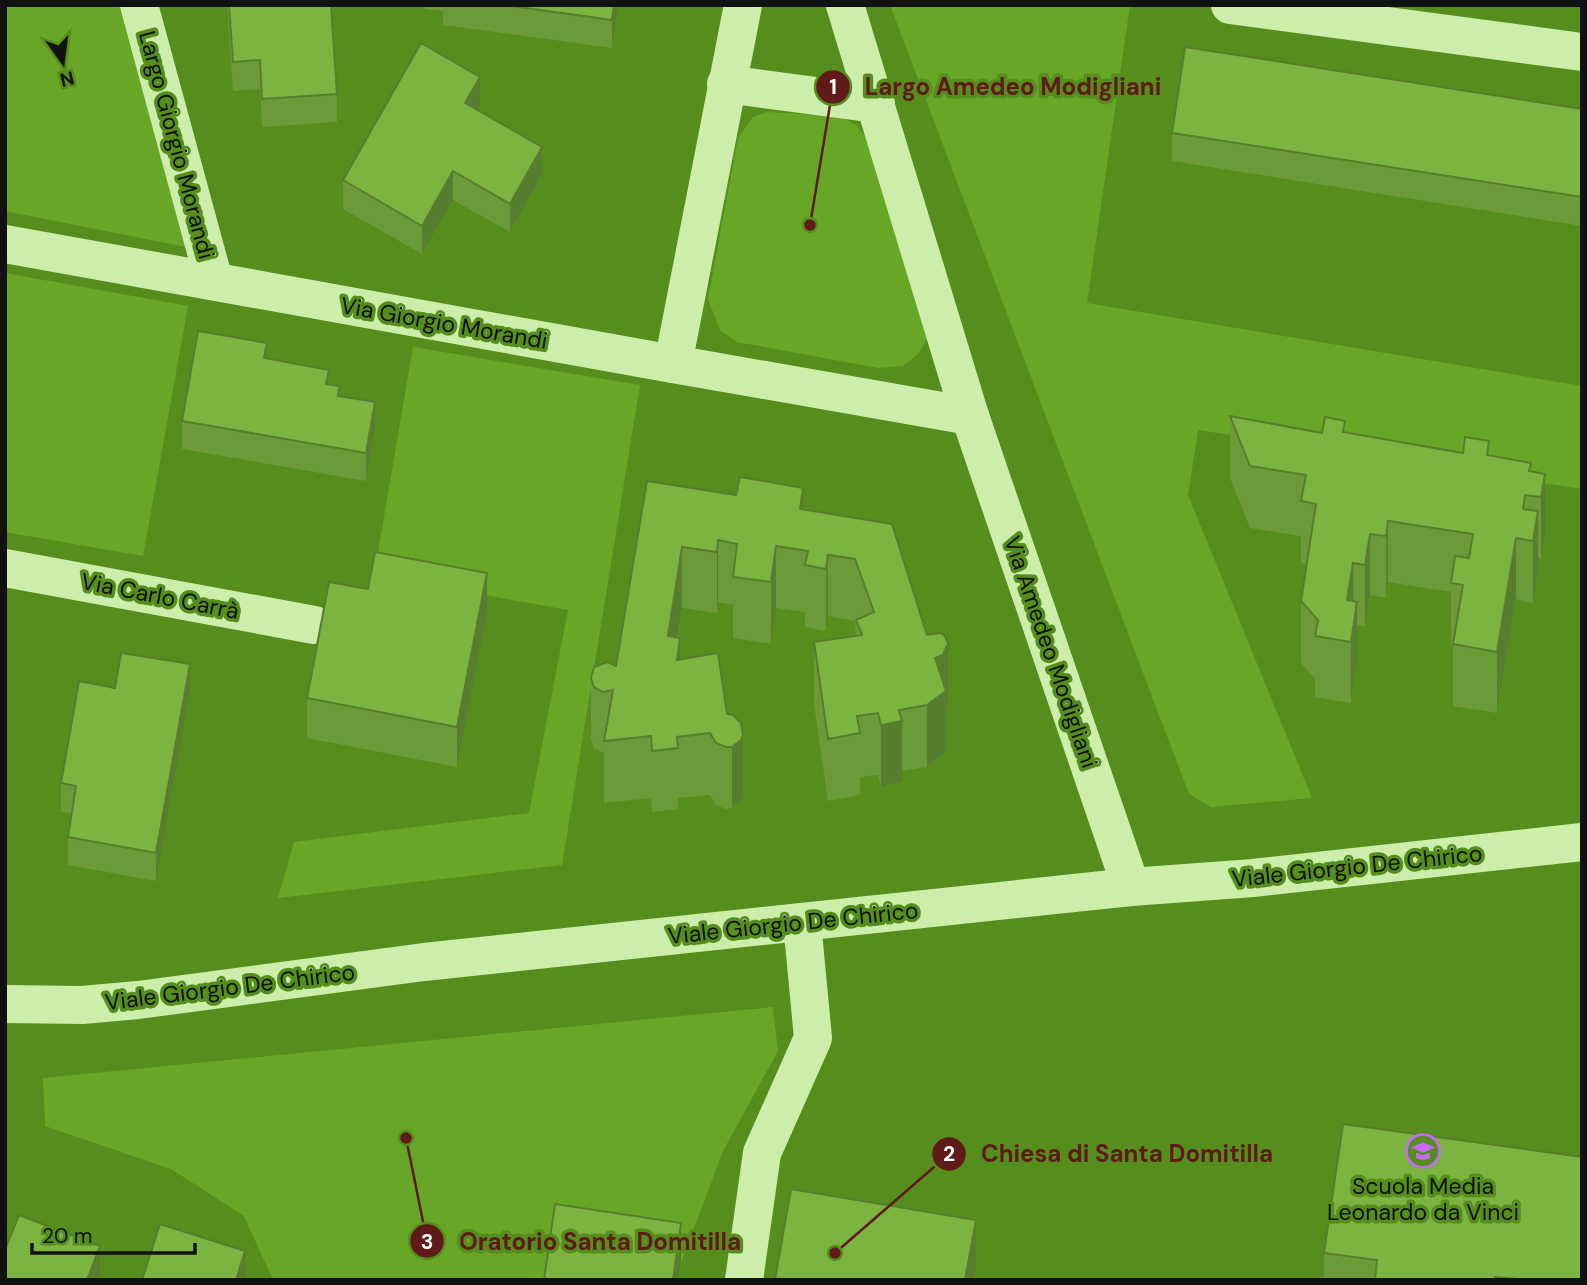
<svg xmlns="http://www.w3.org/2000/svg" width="1587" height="1285" font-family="'DM Sans',sans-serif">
  <rect width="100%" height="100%" fill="#558e1c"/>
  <g fill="#68a726">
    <polygon points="5,5 119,5 186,247 5,211"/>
    <polygon points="890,5 1130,5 1087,303 1582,386 1582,489 1198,430 1188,495 1312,798 1211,807 1189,794"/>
    <polygon points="767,112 840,116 856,125 876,150 929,335 919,353 903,366 878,368 737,342 720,330 708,299 738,138 753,117"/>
    <polygon points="5,273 188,306 143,556 5,532"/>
    <polygon points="413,347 640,385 562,865 278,898 294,842 529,813 568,610 374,575"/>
    <polygon points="773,1007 778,1051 723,1151 681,1263 679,1280 273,1280 244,1216 171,1169 45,1126 43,1078"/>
  </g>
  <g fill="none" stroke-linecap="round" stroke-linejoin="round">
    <g stroke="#cdedaa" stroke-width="38">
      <polyline points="139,5 214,281"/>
      <polyline points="743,5 673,364 970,416 845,5"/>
      <polyline points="1230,5 1582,52"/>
      <polyline points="726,84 876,104"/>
      <polyline points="5,244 673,364"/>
      <polyline points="970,416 1131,887"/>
      <polyline points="5,568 314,625"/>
      <polyline points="5,1004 82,1005 138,1000 424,962 1131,887 1253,878 1582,842"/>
      <polyline points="744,1280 762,1153 813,1038 802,922"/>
    </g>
  </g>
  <g fill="#6b9b38">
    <polygon points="227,5 331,5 337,94 337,122 262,127 260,89 233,91"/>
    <polygon points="425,5 618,5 612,48 443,25 443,11 425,9"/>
    <polygon points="480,106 477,110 542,175 510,232 453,200 422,254 343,209 343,180"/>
    <polygon points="1582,109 1582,226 1172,161 1172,133"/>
    <polygon points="267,359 329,384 339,396 375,431 366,481 182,449 182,421"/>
    <polygon points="1230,416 1322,433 1345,433 1463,453 1489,456 1531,472 1545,474 1545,535 1541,559 1538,558 1538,573 1533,603 1516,599 1497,713 1453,706 1453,645 1451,645 1451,592 1388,582 1386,598 1370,595 1365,626 1357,625 1357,663 1351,703 1315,697 1315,679 1301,663 1301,601 1307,564 1301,563 1301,536 1250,528 1230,478"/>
    <polygon points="647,481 803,509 892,524 948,704 946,709 946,752 927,767 902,771 902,782 881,787 878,775 860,777 860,795 828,801 814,704 814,642 856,636 855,621 828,616 826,631 805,627 805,612 776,608 771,644 733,638 733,605 718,602 717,613 682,608 678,637 680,659 727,714 743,796 741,801 732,808 726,809 716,805 710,795 678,798 678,809 652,812 651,798 604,803 604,753 594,748 591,739 591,678 616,666"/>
    <polygon points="487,613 457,767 307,738 307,698"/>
    <polygon points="115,688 190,693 156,881 68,865 68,837 72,813 61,812 61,783"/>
    <polygon points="1324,1253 1582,1280 1324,1280"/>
  </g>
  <g fill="#577e2e">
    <polygon points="614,5 618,5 612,48 612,20"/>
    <polygon points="480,77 480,106 465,131 465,103"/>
    <polygon points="542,147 542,175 510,232 510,204"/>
    <polygon points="453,171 453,200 422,254 422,226"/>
    <polygon points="267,343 267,371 264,358"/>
    <polygon points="375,402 375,431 366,481 366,453"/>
    <polygon points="1545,474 1545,535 1541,559 1541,497"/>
    <polygon points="803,488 803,550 800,509"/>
    <polygon points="1538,511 1538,573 1533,603 1533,541"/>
    <polygon points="1388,521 1388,582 1386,598 1386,536"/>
    <polygon points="1370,534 1370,595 1365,626 1365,565"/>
    <polygon points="1516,538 1516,599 1497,713 1497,652"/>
    <polygon points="718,540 718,602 717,613 717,552"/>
    <polygon points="776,546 776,608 771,644 771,582"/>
    <polygon points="682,547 682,608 668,697 668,636"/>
    <polygon points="828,555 828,616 826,631 826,569"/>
    <polygon points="1353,563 1353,624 1347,600"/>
    <polygon points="487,573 487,613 457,767 457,727"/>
    <polygon points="1357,602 1357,663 1351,703 1351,642"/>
    <polygon points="680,638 680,699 677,660"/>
    <polygon points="948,643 948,704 946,709 946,752 927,767 927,705 935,658"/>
    <polygon points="190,664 190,693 156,881 156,853"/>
    <polygon points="902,721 902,782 881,787 881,725"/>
    <polygon points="743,734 743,796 741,801 732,808 732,747"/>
    <polygon points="976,1220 976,1269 974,1280 965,1280"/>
    <polygon points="681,1223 681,1263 679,1280 673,1280"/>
    <polygon points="100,1246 100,1274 98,1280 87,1280"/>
    <polygon points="245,1251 245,1280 236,1280"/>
  </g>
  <g fill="#7cb441" stroke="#577e2e" stroke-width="2">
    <polygon points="229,5 331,5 337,94 262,99 260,60 233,62"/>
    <polygon points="505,5 614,5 612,20"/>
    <polygon points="421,43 480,77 465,103 542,147 510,204 453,171 422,226 343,180"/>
    <polygon points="1185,47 1582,109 1582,197 1172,133"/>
    <polygon points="198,331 267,343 264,358 329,370 326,384 339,386 338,396 375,402 366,453 182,421"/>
    <polygon points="1230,416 1322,433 1325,417 1345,421 1343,432 1463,453 1465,437 1489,441 1487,455 1531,463 1529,471 1545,474 1541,497 1525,495 1523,509 1538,511 1533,541 1516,538 1497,652 1453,644 1463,585 1451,583 1455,556 1469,558 1473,534 1388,521 1386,536 1370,534 1365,565 1353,563 1347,600 1357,602 1351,642 1315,636 1318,620 1301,601 1316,504 1301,501 1306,475 1250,466"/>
    <polygon points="740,477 803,488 800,509 892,524 927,635 940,633 944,635 948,643 943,655 935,658 946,691 927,705 899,710 902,721 881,725 878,713 857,716 860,733 828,739 814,642 862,635 856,620 874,612 855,559 828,555 826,569 805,565 808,551 776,546 771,582 733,577 737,544 718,540 717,552 682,547 668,636 680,638 677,660 718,653 727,714 733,715 741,723 743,734 741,740 732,747 726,747 716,743 710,733 677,737 678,748 652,751 651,736 604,741 613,690 603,692 594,687 591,678 594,667 608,662 616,666 647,481 736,495"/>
    <polygon points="375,552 487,573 457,727 307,698 329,582 368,589"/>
    <polygon points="121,653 190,664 156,853 68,837 76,786 61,783 79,681 115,688"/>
    <polygon points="1343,1124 1582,1157 1582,1280 1529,1280 1495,1277 1494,1280 1375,1280 1377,1260 1324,1253"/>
    <polygon points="791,1189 976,1220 965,1280 775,1280"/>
    <polygon points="555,1204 681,1223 673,1280 544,1280"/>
    <polygon points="19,1215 100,1246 87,1280 5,1280 5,1250"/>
    <polygon points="160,1224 245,1251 236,1280 142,1280"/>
  </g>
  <defs>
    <symbol id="school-ring" viewBox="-11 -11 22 22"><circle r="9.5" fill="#558e1c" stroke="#c968fd" stroke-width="1.5"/><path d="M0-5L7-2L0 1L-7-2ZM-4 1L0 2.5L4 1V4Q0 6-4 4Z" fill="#c968fd"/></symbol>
  </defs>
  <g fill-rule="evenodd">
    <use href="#school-ring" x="1404" y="1132" width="38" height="38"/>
  </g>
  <g text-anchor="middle" stroke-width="7" stroke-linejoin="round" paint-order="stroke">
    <g font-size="23" fill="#111" stroke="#558e1c">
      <text transform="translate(177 145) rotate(75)" y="8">Largo Giorgio Morandi</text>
      <text transform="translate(444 323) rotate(10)" y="8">Via Giorgio Morandi</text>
      <text transform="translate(160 596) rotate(11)" y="8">Via Carlo Carrà</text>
      <text transform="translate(1051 652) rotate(71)" y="8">Via Amedeo Modigliani</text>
      <text transform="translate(1357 866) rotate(-6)" y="8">Viale Giorgio De Chirico</text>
      <text transform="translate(793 923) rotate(-6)" y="8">Viale Giorgio De Chirico</text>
      <text transform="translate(230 987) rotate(-7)" y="8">Viale Giorgio De Chirico</text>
    </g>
    <g font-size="23" fill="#111" stroke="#558e1c">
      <text x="1423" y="1194">Scuola Media<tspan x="1423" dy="26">Leonardo da Vinci</tspan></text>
    </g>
  </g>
  <path fill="none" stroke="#601a1a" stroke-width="2.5" d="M810 225L833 87M835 1253L949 1154M406 1138L427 1241"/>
  <g fill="#601a1a" stroke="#558e1c" stroke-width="2.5">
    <circle cx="810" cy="225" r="7"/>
    <circle cx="835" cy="1253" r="7"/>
    <circle cx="406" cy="1138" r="7"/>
    <circle cx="833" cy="87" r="18"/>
    <circle cx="949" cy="1154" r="18"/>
    <circle cx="427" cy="1241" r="18"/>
  </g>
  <g font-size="21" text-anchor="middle" font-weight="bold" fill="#fff">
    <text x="833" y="94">1</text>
    <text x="949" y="1161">2</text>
    <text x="427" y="1249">3</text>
  </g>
  <g font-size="24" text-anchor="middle" font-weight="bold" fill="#601a1a" stroke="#558e1c" stroke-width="7" stroke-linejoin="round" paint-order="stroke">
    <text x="1013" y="95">Largo Amedeo Modigliani</text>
    <text x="1127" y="1162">Chiesa di Santa Domitilla</text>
    <text x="600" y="1250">Oratorio Santa Domitilla</text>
  </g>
  <rect width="1587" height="1285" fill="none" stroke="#111111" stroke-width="14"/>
  <g transform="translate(63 63) rotate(166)" stroke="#558e1c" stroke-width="5" paint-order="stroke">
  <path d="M0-5L12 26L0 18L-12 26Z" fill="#111111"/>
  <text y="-10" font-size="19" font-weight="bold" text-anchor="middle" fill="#111111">N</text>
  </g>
  <path d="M32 1243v10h163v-10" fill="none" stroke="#111111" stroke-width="3.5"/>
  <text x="42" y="1243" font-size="21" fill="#111111" stroke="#558e1c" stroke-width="5" paint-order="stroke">20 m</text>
</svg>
